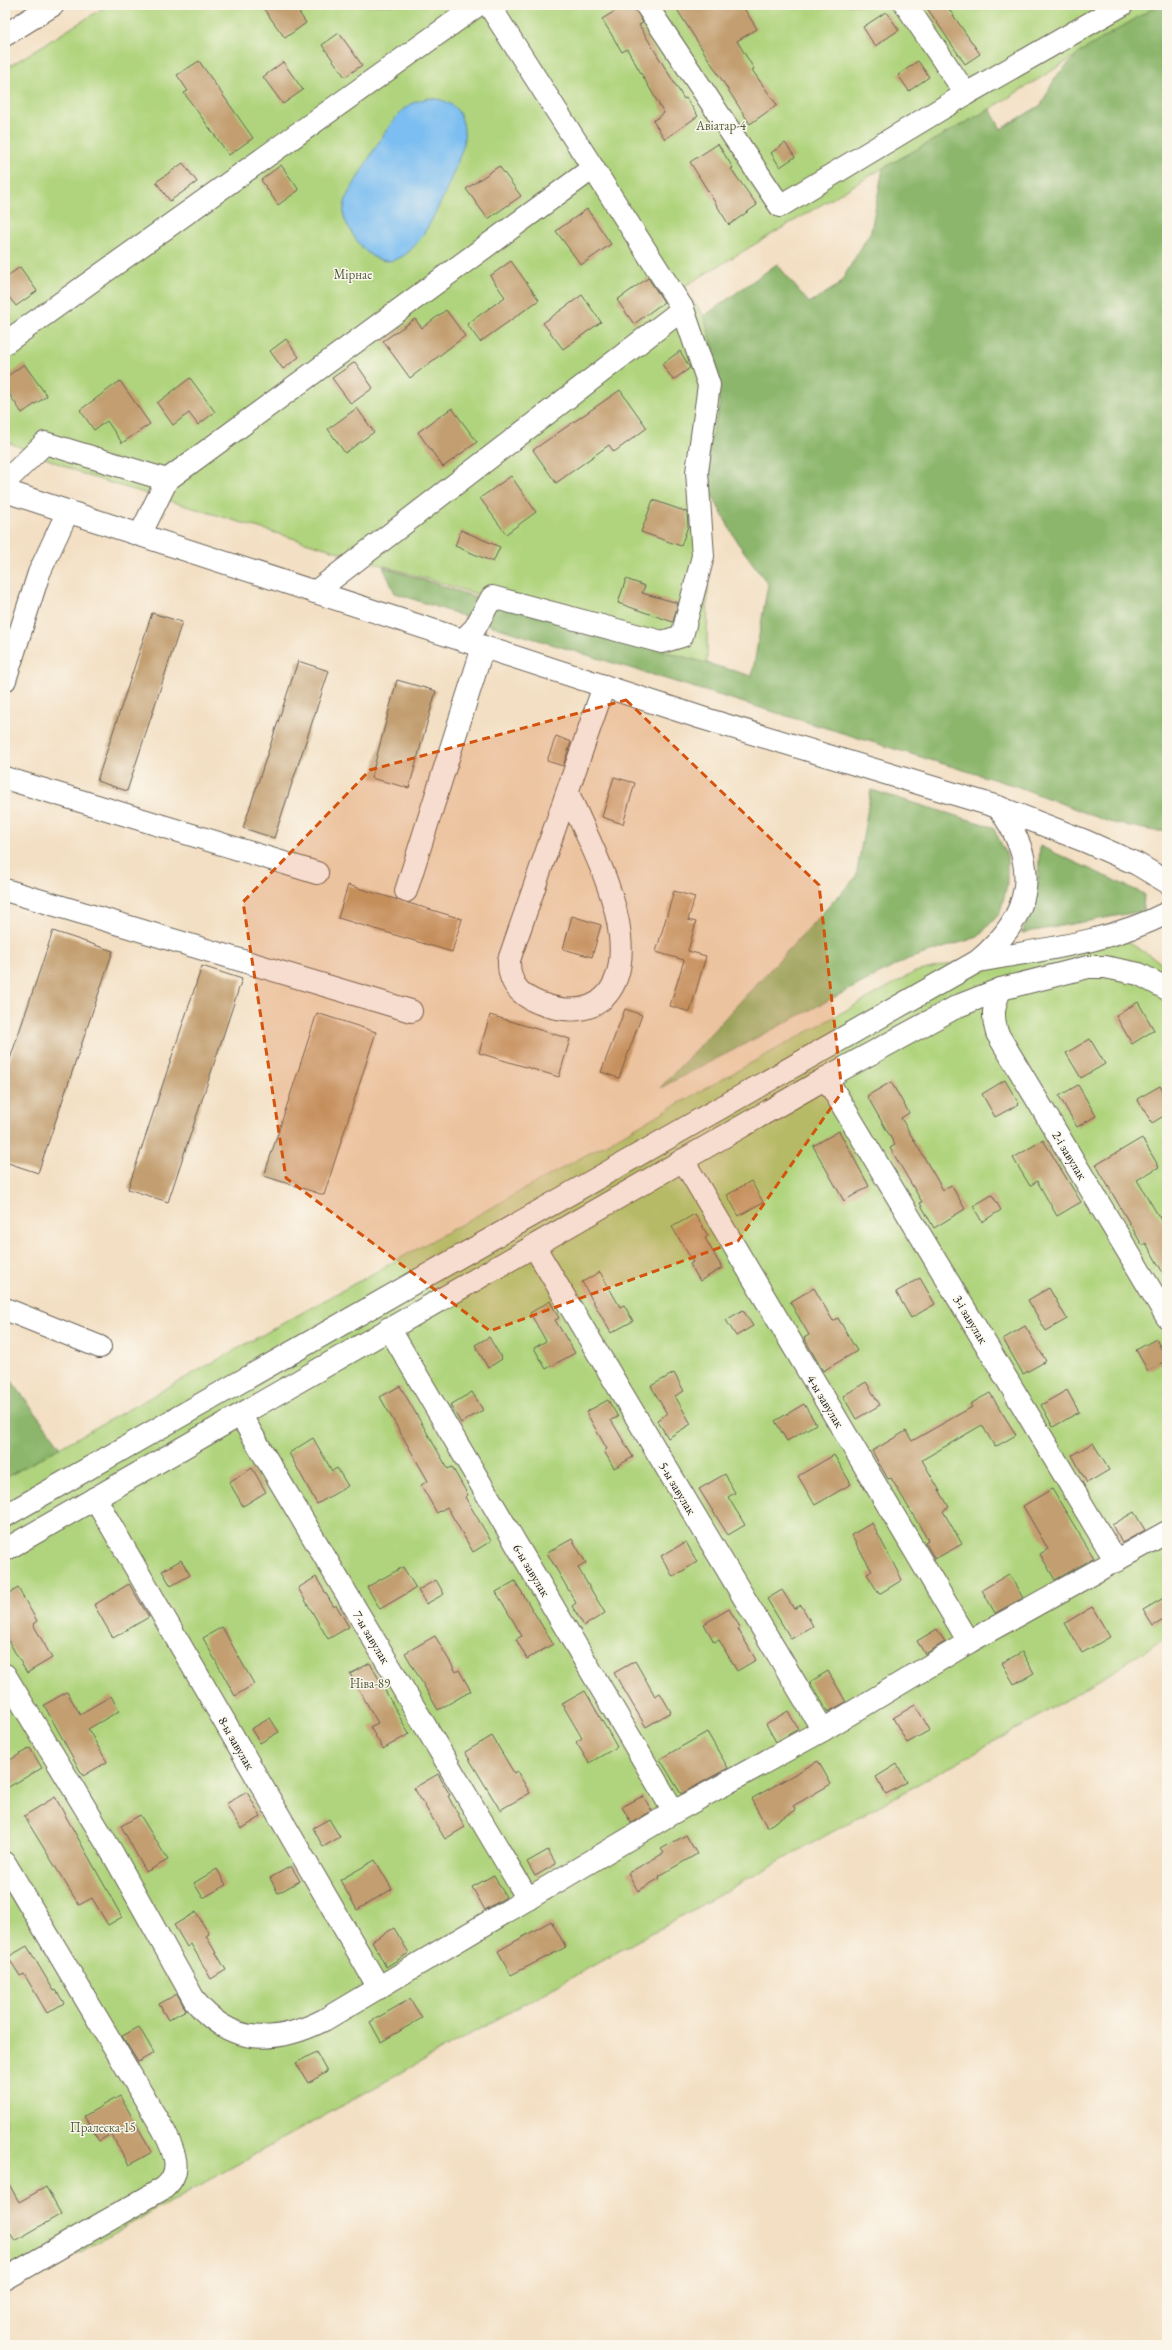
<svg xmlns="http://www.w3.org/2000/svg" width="1172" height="2350" font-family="'EB Garamond',serif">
  <rect width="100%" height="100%" fill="#fbf7ec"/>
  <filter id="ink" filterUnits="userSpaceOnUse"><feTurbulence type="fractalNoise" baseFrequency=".025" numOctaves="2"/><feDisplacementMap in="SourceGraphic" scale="8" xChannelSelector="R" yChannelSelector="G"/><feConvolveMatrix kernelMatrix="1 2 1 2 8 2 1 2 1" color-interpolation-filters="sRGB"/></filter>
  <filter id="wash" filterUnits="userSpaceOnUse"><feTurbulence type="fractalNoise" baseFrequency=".012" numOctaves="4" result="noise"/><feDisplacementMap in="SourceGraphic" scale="16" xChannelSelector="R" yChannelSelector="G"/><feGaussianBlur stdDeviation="0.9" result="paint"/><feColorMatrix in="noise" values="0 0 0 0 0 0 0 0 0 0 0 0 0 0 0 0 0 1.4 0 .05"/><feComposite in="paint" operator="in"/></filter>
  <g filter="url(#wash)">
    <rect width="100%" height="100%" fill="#f3dfc3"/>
    <g fill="#b0d47d" stroke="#66784c">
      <polygon points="108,5 1158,5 990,109 883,168 683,287 704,316 713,347 720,406 709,445 707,664 88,476 5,441 5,69"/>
      <polygon points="1105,928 1167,966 1167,1637 1038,1717 5,2294 5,1478 915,972"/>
    </g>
    <g fill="#8cb66c" stroke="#546944">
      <polygon points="1158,5 1167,5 1167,831 1155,831 1109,822 1019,787 499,628 395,593 383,567 507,607 752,676 768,584 737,542 707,486 709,445 720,406 713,347 704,316 777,264 809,303 839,285 871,231 883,168 990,109 1001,129 1041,105 1056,76 1080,52"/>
      <polygon points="871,790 993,827 1007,856 1007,885 1000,913 978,937 908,959 660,1088 856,877"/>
      <polygon points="1040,846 1144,894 1143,911 1022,933 1037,893"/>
      <polygon points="5,1372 61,1447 5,1478"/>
    </g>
    <path fill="#7bbef1" stroke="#4c6d86" d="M429 98C458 100 466 117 464 144 454 173 430 236 406 254 382 272 362 252 351 231 349 227 345 222 344 217 343 208 345 202 348 194 361 173 389 120 406 107 413 102 421 100 429 98Z"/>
    <g id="blocks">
      <g fill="#c29e70">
        <polygon points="261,5 294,5 306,23 285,38"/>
        <polygon points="625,5 634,5 643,23 639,25 684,99 686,98 698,116 665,139 653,121 664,113 627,49 622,52 602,19"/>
        <polygon points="674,5 742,5 757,29 737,41 754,69 752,70 777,105 750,124"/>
        <polygon points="925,5 946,5 980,54 965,64"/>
        <polygon points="886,12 899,30 875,46 863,27"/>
        <polygon points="339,33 362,65 345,77 322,45"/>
        <polygon points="199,61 253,138 229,155 184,93 188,91 177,75"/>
        <polygon points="918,61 929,77 909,91 898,75"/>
        <polygon points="283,62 303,90 283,104 263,77"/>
        <polygon points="785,143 795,157 780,167 771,153"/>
        <polygon points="718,144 733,168 731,169 757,205 729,225 690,162"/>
        <polygon points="183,163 197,182 170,201 156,182"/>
        <polygon points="281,165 299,190 278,205 261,180"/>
        <polygon points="499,166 521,196 488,219 466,189"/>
        <polygon points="587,209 611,244 581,265 556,231"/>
        <polygon points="511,261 539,300 480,342 467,324 505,297 490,276"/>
        <polygon points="20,267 37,291 16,306 5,292 5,278"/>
        <polygon points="648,278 664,302 634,324 617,300"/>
        <polygon points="582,295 601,322 563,349 543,323"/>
        <polygon points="446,310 465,336 410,378 383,341 415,319 422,328"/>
        <polygon points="286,339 299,357 283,369 270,351"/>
        <polygon points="680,351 690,368 673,380 662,364"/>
        <polygon points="355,362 373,388 351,404 332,378"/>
        <polygon points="24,364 47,396 22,413 5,388 5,378"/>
        <polygon points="190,378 215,412 198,425 189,413 173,425 157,403"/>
        <polygon points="120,381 150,424 122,443 107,421 94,430 80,410"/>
        <polygon points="620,390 647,428 614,452 609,445 556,483 533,450"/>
        <polygon points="357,408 374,432 345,453 328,429"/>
        <polygon points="452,408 477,442 443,467 418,432"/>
        <polygon points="511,476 536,512 506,534 480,498"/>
        <polygon points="653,500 687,512 688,526 681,546 641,532"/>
        <polygon points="461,530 500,547 493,562 455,546"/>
        <polygon points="626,579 645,586 642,593 678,603 673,622 618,603"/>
        <polygon points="152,613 182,622 127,791 97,781"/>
        <polygon points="298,661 329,671 274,838 243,828"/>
        <polygon points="397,680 436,691 409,788 371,778"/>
        <polygon points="556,736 571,742 563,766 547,761"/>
        <polygon points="614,777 635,783 623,824 602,817"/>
        <polygon points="348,885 462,919 452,952 338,918"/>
        <polygon points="674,891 695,897 688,920 696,922 688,951 706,956 690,1012 670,1006 684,960 656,952"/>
        <polygon points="572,916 601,925 592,957 563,949"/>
        <polygon points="53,931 113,951 38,1173 5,1162 5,1074"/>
        <polygon points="202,966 242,979 168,1202 128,1189"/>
        <polygon points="1138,1002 1154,1030 1132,1044 1116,1016"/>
        <polygon points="625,1009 642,1015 619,1078 601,1072"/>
        <polygon points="317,1013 376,1032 324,1195 264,1176"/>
        <polygon points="490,1015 570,1039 559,1077 479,1053"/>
        <polygon points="1090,1039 1105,1064 1081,1078 1066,1053"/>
        <polygon points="1005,1080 1019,1104 995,1117 982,1094"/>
        <polygon points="891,1082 909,1113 901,1118 943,1190 951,1185 965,1209 934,1228 920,1203 922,1202 890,1148 895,1145 867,1096"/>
        <polygon points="1078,1085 1096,1116 1077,1127 1059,1096"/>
        <polygon points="1160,1086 1167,1098 1167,1114 1152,1123 1137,1099"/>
        <polygon points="839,1131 869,1186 844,1201 813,1146"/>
        <polygon points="1142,1138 1159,1167 1137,1180 1167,1230 1167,1280 1146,1243 1142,1245 1096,1165"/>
        <polygon points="1043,1140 1081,1202 1057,1216 1037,1181 1030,1186 1013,1158"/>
        <polygon points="751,1181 763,1202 739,1216 727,1195"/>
        <polygon points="992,1195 1001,1210 982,1222 973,1206"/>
        <polygon points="695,1214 708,1236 705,1238 722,1268 700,1281 690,1264 693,1262 672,1227"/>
        <polygon points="600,1272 620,1307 624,1305 633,1321 611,1333 582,1282"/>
        <polygon points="920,1278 935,1304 911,1318 896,1292"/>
        <polygon points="814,1288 833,1321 838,1318 857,1351 823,1371 804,1338 809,1335 790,1302"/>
        <polygon points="1049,1288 1067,1319 1046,1331 1028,1300"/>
        <polygon points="550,1301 559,1318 555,1320 575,1353 546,1369 534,1348 546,1341 530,1313"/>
        <polygon points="743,1310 753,1326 736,1336 726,1320"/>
        <polygon points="1025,1326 1046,1361 1023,1374 1003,1339"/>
        <polygon points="489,1337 502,1359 488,1368 475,1345"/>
        <polygon points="1156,1339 1167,1360 1148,1371 1136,1350"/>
        <polygon points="674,1373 684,1391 675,1396 691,1424 668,1438 657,1420 667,1414 651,1386"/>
        <polygon points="866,1382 880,1405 856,1419 843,1396"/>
        <polygon points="400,1386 448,1469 452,1467 468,1495 465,1497 491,1541 473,1552 447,1507 437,1513 421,1485 428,1481 380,1397"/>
        <polygon points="1067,1390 1079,1412 1053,1427 1041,1405"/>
        <polygon points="472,1392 483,1410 461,1423 450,1405"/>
        <polygon points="990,1393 1016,1435 995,1447 982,1425 922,1460 949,1507 943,1511 962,1544 935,1559 925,1542 928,1540 891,1478 888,1479 872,1451 906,1431 912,1441 972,1407 970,1404"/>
        <polygon points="608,1400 618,1417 611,1420 633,1457 614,1468 604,1451 607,1449 586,1412"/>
        <polygon points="804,1404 816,1424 787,1441 775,1421"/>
        <polygon points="313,1438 332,1471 337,1468 348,1486 317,1504 289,1453"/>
        <polygon points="1093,1443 1109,1470 1087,1483 1072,1455"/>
        <polygon points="834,1455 851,1484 815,1505 798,1476"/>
        <polygon points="252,1468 266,1492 243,1506 229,1482"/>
        <polygon points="725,1474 735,1493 728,1497 745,1525 728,1535 699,1489"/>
        <polygon points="1052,1489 1094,1558 1055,1580 1040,1554 1048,1549 1023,1506"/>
        <polygon points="1134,1512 1145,1530 1122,1543 1112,1525"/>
        <polygon points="872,1523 902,1580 879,1594 867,1574 872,1571 851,1535"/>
        <polygon points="572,1539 586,1563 578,1568 605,1613 584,1626 572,1606 576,1603 547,1553"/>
        <polygon points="686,1542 697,1562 673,1577 661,1556"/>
        <polygon points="181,1560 190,1575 171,1586 162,1571"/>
        <polygon points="403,1567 416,1588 380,1609 367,1587"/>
        <polygon points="1009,1574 1023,1598 995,1613 982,1590"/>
        <polygon points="316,1577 334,1607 336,1605 349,1627 328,1639 298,1588"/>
        <polygon points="436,1580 444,1594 426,1604 418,1590"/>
        <polygon points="515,1581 553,1644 527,1659 516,1639 522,1636 496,1592"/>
        <polygon points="129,1584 149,1617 113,1638 94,1605"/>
        <polygon points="18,1588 37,1621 33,1624 52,1658 27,1673 5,1635 5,1596"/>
        <polygon points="782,1590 794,1609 801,1605 813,1626 791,1639 767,1599"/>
        <polygon points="1167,1596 1167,1618 1153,1626 1143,1610"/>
        <polygon points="1092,1607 1110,1637 1082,1653 1065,1623"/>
        <polygon points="729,1609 740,1627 738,1629 756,1660 737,1671 719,1640 714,1642 704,1624"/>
        <polygon points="222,1627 254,1684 235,1696 203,1638"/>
        <polygon points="937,1629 945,1642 925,1654 917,1641"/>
        <polygon points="435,1636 456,1672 459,1670 471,1691 438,1710 405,1653"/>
        <polygon points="1022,1652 1034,1673 1014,1684 1002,1663"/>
        <polygon points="635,1661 655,1696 660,1693 671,1712 646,1727 614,1673"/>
        <polygon points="370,1663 409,1734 383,1749 370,1727 378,1723 350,1674"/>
        <polygon points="828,1671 846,1702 828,1712 810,1682"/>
        <polygon points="585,1691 617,1747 589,1763 576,1742 582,1738 562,1704"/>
        <polygon points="67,1692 80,1714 111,1696 119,1711 88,1729 107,1762 83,1776 44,1705"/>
        <polygon points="915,1705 930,1730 907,1743 893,1718"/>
        <polygon points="788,1711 798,1729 776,1742 766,1724"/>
        <polygon points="270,1718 279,1732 260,1743 251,1729"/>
        <polygon points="707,1732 728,1768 681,1794 660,1759"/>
        <polygon points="492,1736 514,1773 517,1771 530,1793 500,1810 465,1752"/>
        <polygon points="30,1748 42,1768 5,1789 5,1763"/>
        <polygon points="818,1761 831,1784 793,1806 796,1810 767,1827 751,1799"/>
        <polygon points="897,1764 907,1782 886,1794 876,1777"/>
        <polygon points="438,1774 450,1795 448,1796 465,1827 445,1839 414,1788"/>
        <polygon points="247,1792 261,1817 241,1829 226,1804"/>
        <polygon points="643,1796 652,1811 631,1823 622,1807"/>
        <polygon points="55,1797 122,1917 108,1925 92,1898 79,1905 24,1816"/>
        <polygon points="140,1815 168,1860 146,1872 121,1826"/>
        <polygon points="329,1819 340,1837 323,1847 313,1828"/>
        <polygon points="686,1835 697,1854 659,1876 660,1878 638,1891 628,1873 664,1853 661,1849"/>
        <polygon points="548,1850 556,1864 535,1876 527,1862"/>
        <polygon points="375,1860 392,1889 357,1910 340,1880"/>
        <polygon points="291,1866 300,1881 278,1893 270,1878"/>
        <polygon points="217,1869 226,1885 203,1898 194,1883"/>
        <polygon points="494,1875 506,1897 485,1910 472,1887"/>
        <polygon points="196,1912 209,1934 206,1936 226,1970 211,1979 191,1944 187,1947 174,1925"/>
        <polygon points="551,1921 566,1947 511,1975 498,1951"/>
        <polygon points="394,1928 409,1953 386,1967 372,1941"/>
        <polygon points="27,1946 54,1991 56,1990 64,2003 47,2013 24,1974 20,1976 8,1957"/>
        <polygon points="177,1994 186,2010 168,2020 159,2004"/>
        <polygon points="410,1999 422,2018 381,2042 370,2022"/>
        <polygon points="139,2027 154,2053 138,2062 122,2036"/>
        <polygon points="316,2052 327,2072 308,2083 296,2063"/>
        <polygon points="120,2096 152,2152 129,2165 111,2134 99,2141 84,2116"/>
        <polygon points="5,2177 19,2202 46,2187 61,2214 15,2241 5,2225"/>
      </g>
    </g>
  </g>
  <g filter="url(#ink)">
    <use href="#blocks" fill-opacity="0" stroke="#676056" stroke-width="1"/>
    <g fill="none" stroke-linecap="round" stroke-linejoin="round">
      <defs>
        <g id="minor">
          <polyline points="646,5 780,206 966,94 1122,5"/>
          <polyline points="906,5 966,94"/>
          <polyline points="5,35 53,5"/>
          <polyline points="5,343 478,5"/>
          <polyline points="5,482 45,443 167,480"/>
          <polyline points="5,491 702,718 998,807 1085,841 1137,864 1167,882"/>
          <polyline points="140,535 167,480 593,168"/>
          <polyline points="315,592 683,309 489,5"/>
          <polyline points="463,640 475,628 492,597 662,642 682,636 703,556 697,472 709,385 683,309"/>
          <polyline points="5,680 39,573 68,511"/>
          <polyline points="5,778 317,873"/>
          <path d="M568 793C586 835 616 890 620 936 625 986 602 1021 548 1006 524 999 508 987 509 960L604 686"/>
          <polyline points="5,890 411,1011"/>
          <polyline points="406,891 483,647"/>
          <path d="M978 961C1033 915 1041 865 998 807"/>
          <path d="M1001 989C993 1005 992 1016 997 1033L1167 1317"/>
          <polyline points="826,1078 1116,1561"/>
          <polyline points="683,1160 969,1642"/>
          <polyline points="534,1246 823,1730"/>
          <polyline points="5,1309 100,1347"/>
          <polyline points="389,1328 674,1812"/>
          <polyline points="241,1416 528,1899"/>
          <polyline points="95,1498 379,1988"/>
          <path d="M5 1516 978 961C1043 949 1108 943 1167 913"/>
          <polyline points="5,1550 826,1078 958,1006 1001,989 1088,967 1105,967 1139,974 1167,989"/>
          <path d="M5 1675 113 1854 195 2001C231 2046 276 2044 324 2020L674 1812 823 1730 969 1642 1167 1532"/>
          <path d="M5 1863 164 2131C174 2151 184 2171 164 2188L5 2279"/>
        </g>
      </defs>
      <use href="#minor" stroke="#676056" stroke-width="24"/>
      <use href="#minor" stroke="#fff" stroke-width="22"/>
    </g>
  </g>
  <path fill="#d4530e" fill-opacity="0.2" stroke="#d4530e" stroke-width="3" stroke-dasharray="8 5" stroke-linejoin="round" d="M626 700 819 885 842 1092 738 1241 490 1331 286 1178 243 902 370 770Z"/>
  <g text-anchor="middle" stroke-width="3" stroke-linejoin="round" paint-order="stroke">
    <g font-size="13" fill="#505c3e" stroke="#fbf7ec">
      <text x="721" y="130">Авіатар-4</text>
      <text x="353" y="279">Мірнае</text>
      <text x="370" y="1688">Ніва-89</text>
      <text x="103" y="2132">Пралеска-15</text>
    </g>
    <g font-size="13" fill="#1c1c1c" stroke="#fbf7ec">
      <text transform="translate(1070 1155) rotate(59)" y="5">2-і завулак</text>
      <text transform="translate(971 1319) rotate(59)" y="5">3-і завулак</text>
      <text transform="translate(826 1401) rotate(59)" y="5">4-ы завулак</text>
      <text transform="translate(678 1488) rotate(59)" y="5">5-ы завулак</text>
      <text transform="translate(532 1570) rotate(59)" y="5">6-ы завулак</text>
      <text transform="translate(372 1637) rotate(59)" y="5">7-ы завулак</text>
      <text transform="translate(237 1743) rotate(60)" y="5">8-ы завулак</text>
    </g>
  </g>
  <rect width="1172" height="2350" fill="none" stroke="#fbf7ec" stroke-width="20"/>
</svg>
